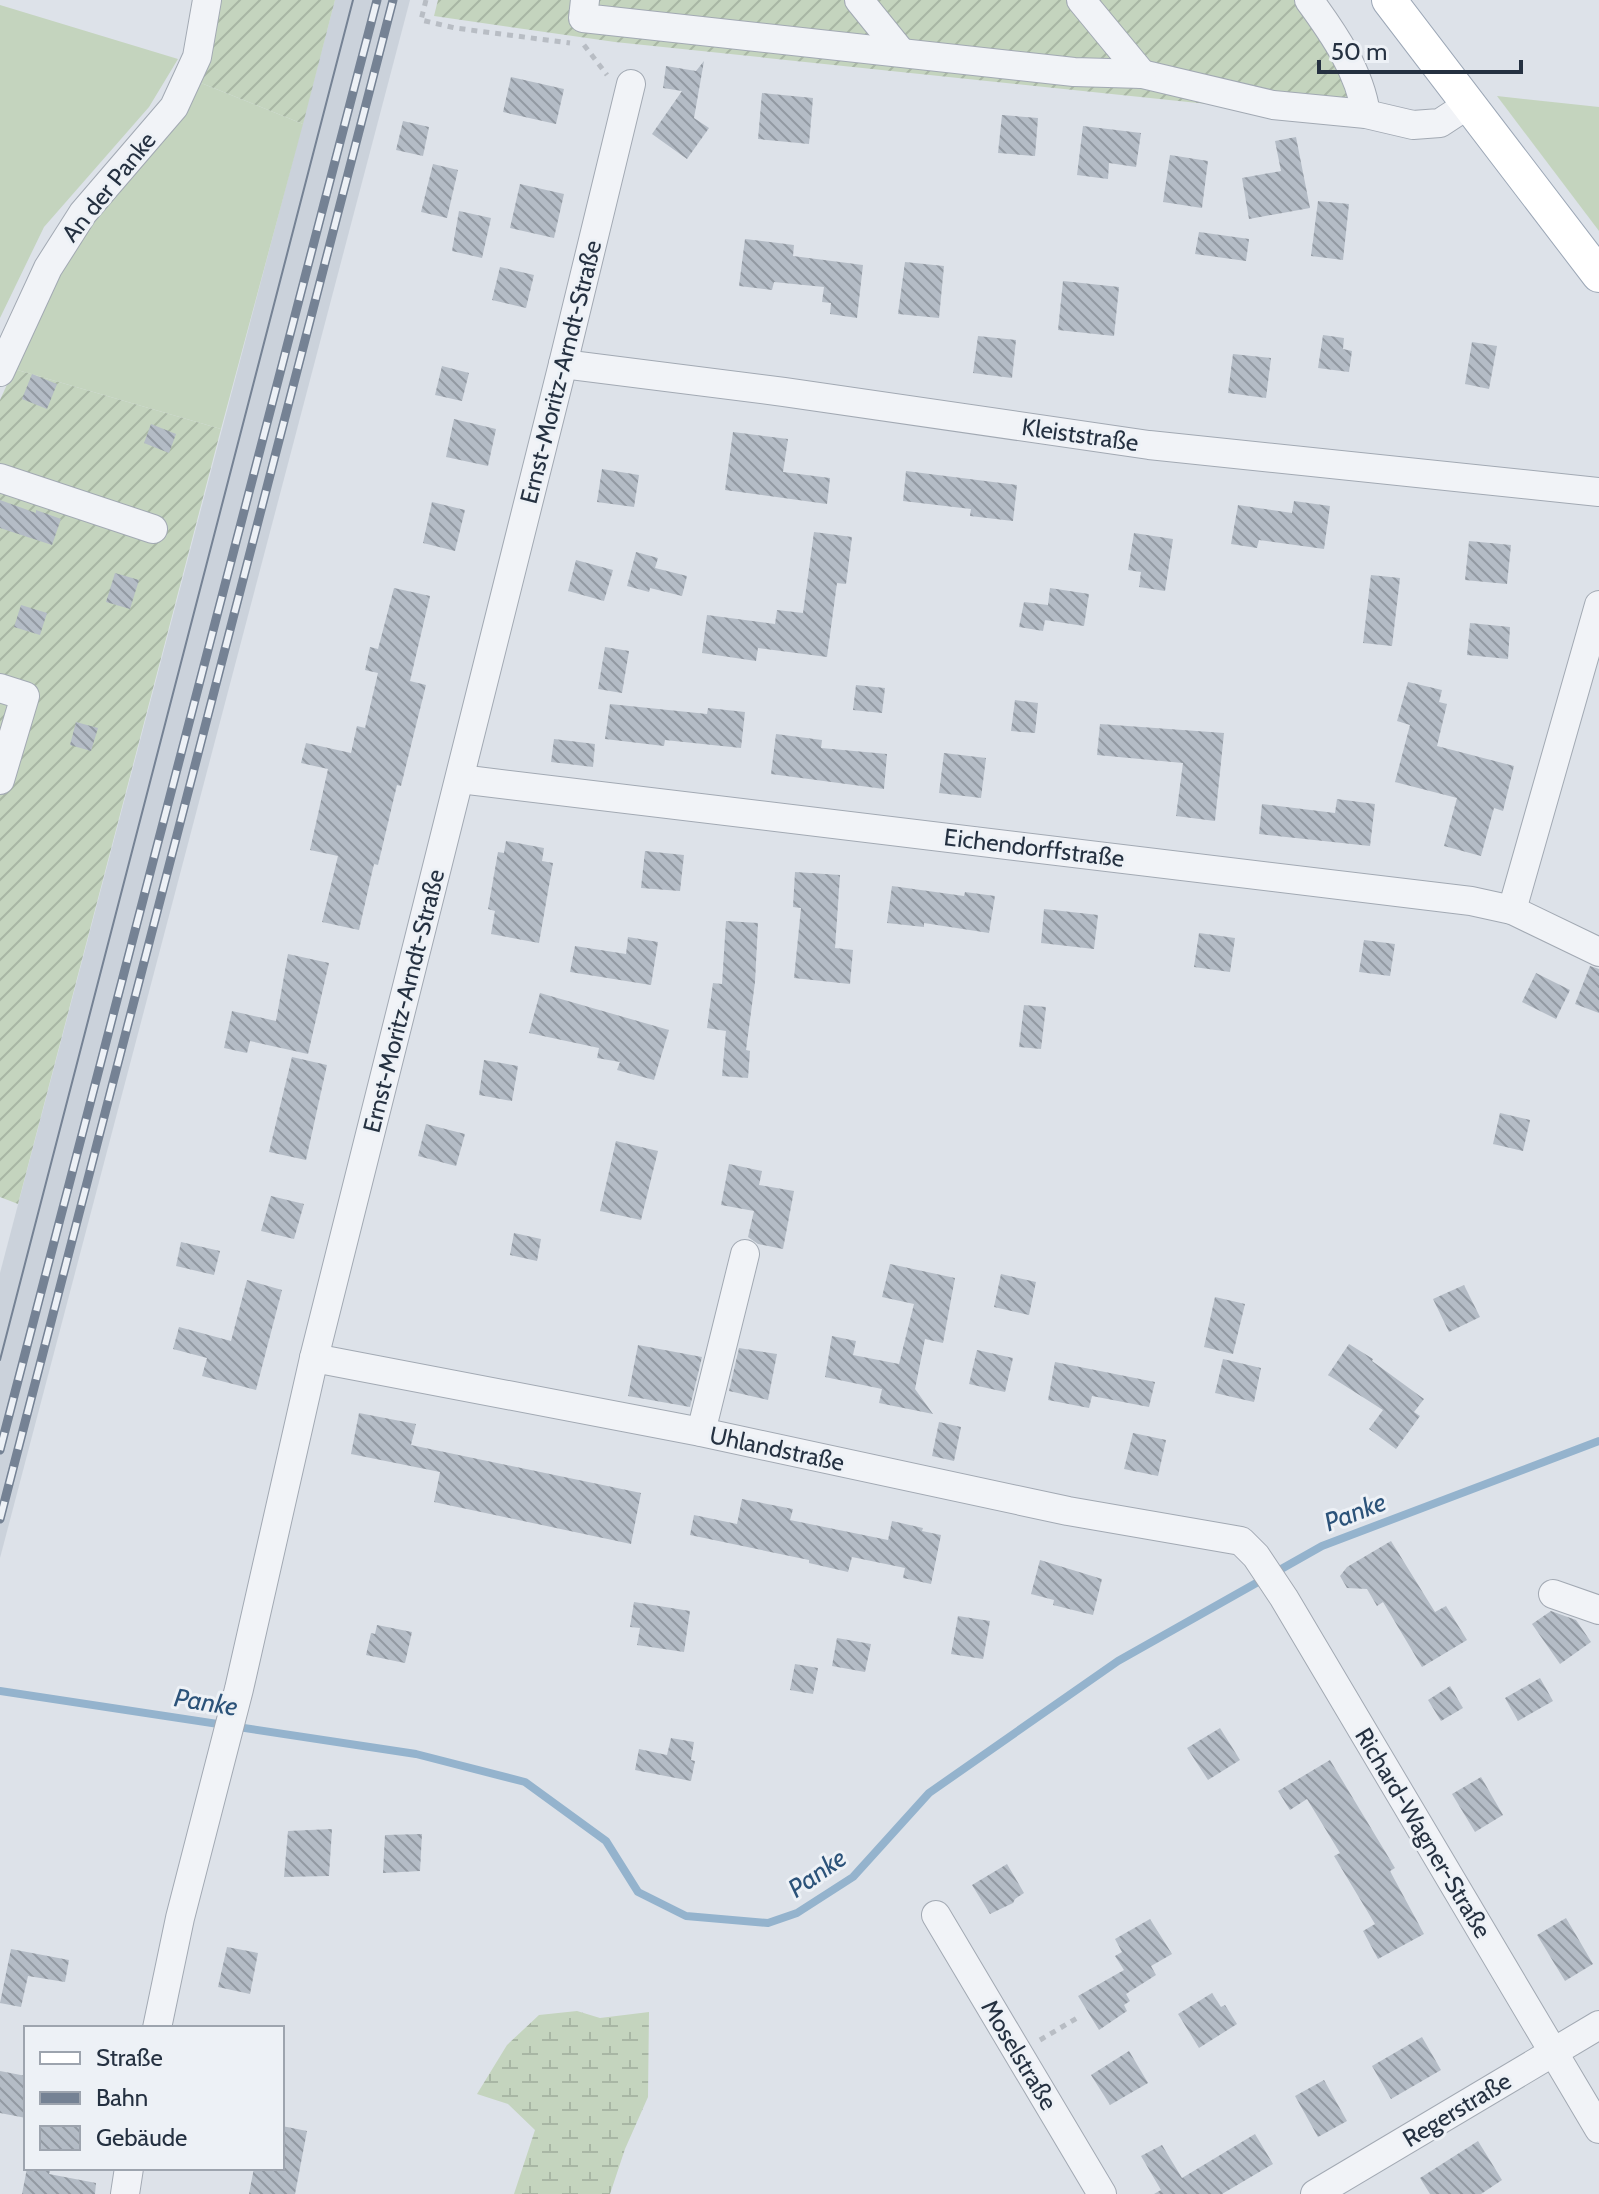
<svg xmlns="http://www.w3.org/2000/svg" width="1599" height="2194" font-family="Cabin,sans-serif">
  <defs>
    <pattern id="wetland-marsh" width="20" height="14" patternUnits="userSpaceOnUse" patternTransform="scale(2)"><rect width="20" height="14" fill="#c4d4be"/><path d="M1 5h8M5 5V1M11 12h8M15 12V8" fill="none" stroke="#a8b6a4"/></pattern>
    <pattern id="garden-furrows" width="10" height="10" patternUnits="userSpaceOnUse" patternTransform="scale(2)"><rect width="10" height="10" fill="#c4d4be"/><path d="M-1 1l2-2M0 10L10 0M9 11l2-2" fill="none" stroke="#a8b6a4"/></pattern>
    <pattern id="building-back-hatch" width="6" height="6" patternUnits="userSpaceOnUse" patternTransform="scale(2)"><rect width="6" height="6" fill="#b4bcc6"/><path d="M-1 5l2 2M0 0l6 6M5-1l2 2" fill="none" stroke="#9299a2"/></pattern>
  </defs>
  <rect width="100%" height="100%" fill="#dde2e9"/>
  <polygon fill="#cbd2db" points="335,0 410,0 0,1558 0,1273"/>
  <g fill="#c4d4be">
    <polygon points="0,5 178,59 149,107 44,227 0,318"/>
    <polygon points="201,83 303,124 221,429 14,369 52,285 95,214 168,134"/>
    <polygon points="1497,96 1599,107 1599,231"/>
  </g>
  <polygon fill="url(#wetland-marsh)" points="577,2011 600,2018 649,2012 648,2097 625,2149 610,2194 514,2194 535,2130 508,2104 477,2094 507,2045 539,2015"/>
  <g fill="url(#garden-furrows)">
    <polygon points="216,0 335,0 303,124 201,83 215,38"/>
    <polygon points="438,0 1322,0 1379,122 615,42 434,16"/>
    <polygon points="14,369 221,429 18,1204 0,1197 0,400"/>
  </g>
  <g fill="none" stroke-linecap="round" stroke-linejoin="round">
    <polyline stroke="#94b3cd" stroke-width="8" points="0,1691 416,1754 525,1782 606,1841 638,1892 686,1916 768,1923 797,1913 853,1877 929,1793 1118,1661 1322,1546 1599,1441"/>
  </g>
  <g fill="url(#building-back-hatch)">
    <polygon points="704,61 694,118 709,128 687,159 652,134 682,91 663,88 666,66 696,71"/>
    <polygon points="511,77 564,89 556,124 503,112"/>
    <polygon points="762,93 813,98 809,144 758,139"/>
    <polygon points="1002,115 1038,118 1035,156 998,153"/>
    <polygon points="403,121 429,127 423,156 396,150"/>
    <polygon points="1083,126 1141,133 1136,167 1109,163 1108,179 1077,175"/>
    <polygon points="1296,137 1310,208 1249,219 1242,178 1281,171 1275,141"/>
    <polygon points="1170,155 1208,161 1202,208 1163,202"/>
    <polygon points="433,164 458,170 447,218 421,212"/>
    <polygon points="520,184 564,194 554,238 510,228"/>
    <polygon points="1318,201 1349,204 1343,260 1311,256"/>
    <polygon points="459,211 491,218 482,258 452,251"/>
    <polygon points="1199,232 1249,239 1246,261 1195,254"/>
    <polygon points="745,239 794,245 793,256 863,265 857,318 830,314 831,303 822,302 824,287 774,282 772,290 739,286"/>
    <polygon points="905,262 944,266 939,318 898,314"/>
    <polygon points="500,267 534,275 526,308 492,300"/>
    <polygon points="1063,281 1119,287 1114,336 1058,330"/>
    <polygon points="1323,335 1344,338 1343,349 1352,351 1349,372 1318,368"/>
    <polygon points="978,336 1016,340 1012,378 973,373"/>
    <polygon points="1472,342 1497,346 1489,389 1465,384"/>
    <polygon points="1233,354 1271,358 1266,398 1228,393"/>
    <polygon points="442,366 469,373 462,401 435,395"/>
    <polygon points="32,374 57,384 47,409 22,399"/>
    <polygon points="454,419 496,429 488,466 446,457"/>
    <polygon points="151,424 176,434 169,453 144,443"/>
    <polygon points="733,432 788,439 783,472 830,478 827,504 725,490"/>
    <polygon points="602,469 639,475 634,507 597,502"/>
    <polygon points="906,471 1017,485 1013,521 970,516 971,509 903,501"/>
    <polygon points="0,500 36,513 36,510 61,519 52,545 0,528"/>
    <polygon points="1294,501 1330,506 1324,549 1259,540 1257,548 1231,544 1238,505 1292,513"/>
    <polygon points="432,502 465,510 455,551 423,543"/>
    <polygon points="814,532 852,537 846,584 837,583 827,657 758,648 756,661 702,653 707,615 775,624 777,610 803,613"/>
    <polygon points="1134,533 1173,539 1165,591 1139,587 1141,572 1128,570"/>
    <polygon points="1469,541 1511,545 1507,584 1465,580"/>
    <polygon points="636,552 658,558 655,568 687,576 682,596 650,588 649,592 627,586"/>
    <polygon points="576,560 613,570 604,601 568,591"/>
    <polygon points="115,573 139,580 130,609 106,602"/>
    <polygon points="1371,575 1400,578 1392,646 1363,643"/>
    <polygon points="394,588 430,596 410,681 426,685 401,786 397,785 378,865 374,864 359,930 322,922 338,856 310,850 328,769 301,763 306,743 351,753 357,726 365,728 378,673 365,670 370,647 378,649"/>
    <polygon points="1050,588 1089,594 1084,626 1045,620 1046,615 1043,631 1019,627 1024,602 1048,605"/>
    <polygon points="21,605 47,613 40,635 14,627"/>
    <polygon points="1470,623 1510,627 1508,659 1467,655"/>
    <polygon points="605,647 629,651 622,693 598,689"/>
    <polygon points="1408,682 1442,690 1439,702 1447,704 1437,746 1514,766 1503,811 1494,808 1481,856 1444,846 1457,798 1395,782 1410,725 1397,721"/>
    <polygon points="856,685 885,688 882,713 853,710"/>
    <polygon points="1015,700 1038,703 1035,733 1011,731"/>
    <polygon points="610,704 707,714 708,708 745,712 741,748 665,740 664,746 605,739"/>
    <polygon points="76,722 98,728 91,751 70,745"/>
    <polygon points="1100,724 1224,733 1215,821 1176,816 1183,763 1097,755"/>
    <polygon points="776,734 822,740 821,748 887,754 884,789 771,774"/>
    <polygon points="554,739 595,744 593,767 551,762"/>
    <polygon points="944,753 986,758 981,798 939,793"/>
    <polygon points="1337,799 1375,804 1370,846 1259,834 1262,804 1335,813"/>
    <polygon points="506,841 544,848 542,861 553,863 539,943 491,934 495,911 488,909 498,852 504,853"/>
    <polygon points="645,851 684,855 680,891 641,888"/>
    <polygon points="795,872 840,875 835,948 853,950 850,984 794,978 801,908 793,907"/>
    <polygon points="892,886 964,896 965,892 995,896 989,933 924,923 924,927 887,923"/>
    <polygon points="1044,909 1098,915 1094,949 1041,943"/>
    <polygon points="726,921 758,923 755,982 746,1050 750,1051 748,1078 722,1076 726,1031 707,1028 713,983 722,984"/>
    <polygon points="1199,933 1235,938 1230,972 1194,967"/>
    <polygon points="628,937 658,942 651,985 570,972 575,946 626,954"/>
    <polygon points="1364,940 1395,944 1390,976 1359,972"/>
    <polygon points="288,954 329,963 308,1054 250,1041 247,1053 224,1048 232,1011 276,1021"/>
    <polygon points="1590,966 1599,969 1599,1013 1575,1004"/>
    <polygon points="1536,973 1570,990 1556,1019 1522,1002"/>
    <polygon points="540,993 669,1030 654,1080 617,1070 620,1062 597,1058 599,1048 529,1033"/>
    <polygon points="1024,1005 1046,1007 1041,1049 1019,1047"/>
    <polygon points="292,1057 327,1065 306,1160 269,1152"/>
    <polygon points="484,1060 518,1066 512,1101 479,1095"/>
    <polygon points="1500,1113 1530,1120 1523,1151 1493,1144"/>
    <polygon points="426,1124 465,1134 456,1166 418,1156"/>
    <polygon points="616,1141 658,1151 641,1220 600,1211"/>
    <polygon points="729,1164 762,1171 759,1185 794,1191 783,1249 758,1244 748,1237 754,1211 721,1205"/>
    <polygon points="271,1196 304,1204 294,1239 261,1231"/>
    <polygon points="514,1233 541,1239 537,1261 510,1255"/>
    <polygon points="181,1242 220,1251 214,1275 176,1266"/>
    <polygon points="890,1264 955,1278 943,1343 925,1339 915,1389 933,1414 879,1403 882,1389 825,1377 832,1336 856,1341 853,1355 899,1364 914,1304 882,1297"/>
    <polygon points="1001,1274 1036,1282 1029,1315 994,1307"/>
    <polygon points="247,1280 282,1290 256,1390 202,1376 207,1358 173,1349 179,1327 231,1341"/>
    <polygon points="1464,1285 1480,1317 1449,1332 1433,1299"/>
    <polygon points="1215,1297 1245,1304 1233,1354 1204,1347"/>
    <polygon points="1349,1344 1373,1359 1372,1361 1424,1399 1414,1412 1420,1416 1396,1449 1369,1429 1383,1410 1328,1375"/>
    <polygon points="638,1345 702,1357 690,1407 628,1396"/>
    <polygon points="739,1348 777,1354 768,1400 729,1391"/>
    <polygon points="977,1350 1013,1358 1005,1392 969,1384"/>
    <polygon points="1223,1359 1261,1368 1254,1402 1215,1393"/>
    <polygon points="1055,1362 1155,1382 1149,1407 1092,1396 1089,1408 1048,1400"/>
    <polygon points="359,1413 416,1424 411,1445 641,1493 631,1544 434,1502 440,1472 351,1454"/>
    <polygon points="939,1422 961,1427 954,1461 932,1456"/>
    <polygon points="1133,1433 1166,1440 1158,1476 1124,1469"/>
    <polygon points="742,1499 793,1509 790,1520 888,1540 892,1521 923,1528 922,1531 941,1535 931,1584 903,1578 905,1568 852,1557 848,1572 809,1563 809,1560 690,1535 694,1515 737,1524"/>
    <polygon points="1391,1541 1435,1612 1446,1606 1467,1640 1422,1667 1383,1602 1377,1606 1367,1589 1347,1588 1340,1576 1347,1567"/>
    <polygon points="1040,1560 1102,1579 1093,1615 1053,1605 1054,1600 1031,1594"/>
    <polygon points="634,1602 690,1611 684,1652 637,1645 640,1628 630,1627"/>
    <polygon points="1551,1611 1576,1620 1591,1642 1560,1664 1532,1624"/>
    <polygon points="958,1616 990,1621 983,1659 951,1654"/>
    <polygon points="377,1625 412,1632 405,1663 366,1655 371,1633 375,1634"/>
    <polygon points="837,1638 871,1644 865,1672 832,1666"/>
    <polygon points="795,1664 818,1668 813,1694 790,1690"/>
    <polygon points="1540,1678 1553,1701 1518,1721 1505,1698"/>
    <polygon points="1450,1686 1463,1708 1441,1721 1428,1700"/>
    <polygon points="1220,1728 1240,1760 1208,1780 1187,1748"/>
    <polygon points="671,1738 694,1742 691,1760 695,1761 691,1781 635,1770 639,1749 667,1755"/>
    <polygon points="1330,1760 1395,1868 1390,1871 1424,1934 1378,1959 1363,1931 1375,1924 1334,1856 1340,1853 1307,1799 1290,1810 1278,1791"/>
    <polygon points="1481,1777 1503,1815 1475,1832 1452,1794"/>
    <polygon points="332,1829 329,1876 284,1877 288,1831"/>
    <polygon points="422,1834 420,1871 383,1873 385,1835"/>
    <polygon points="1007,1864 1024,1893 1015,1899 1013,1903 990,1914 972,1885"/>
    <polygon points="1566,1918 1593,1964 1565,1981 1537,1935"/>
    <polygon points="1150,1919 1172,1954 1151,1966 1156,1975 1126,1994 1130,2001 1124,2005 1127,2011 1099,2030 1078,1996 1124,1970 1115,1956 1122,1952 1115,1939"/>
    <polygon points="227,1947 258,1953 250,1994 218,1987"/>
    <polygon points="11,1949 69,1960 65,1982 28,1976 21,2007 0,2003"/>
    <polygon points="1212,1993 1221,2007 1225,2005 1237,2024 1199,2048 1178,2014"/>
    <polygon points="1422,2037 1441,2070 1391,2099 1372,2066"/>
    <polygon points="1129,2051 1148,2083 1110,2105 1091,2075"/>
    <polygon points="0,2071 26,2076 26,2118 0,2113"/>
    <polygon points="1324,2080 1347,2121 1318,2137 1295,2096"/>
    <polygon points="282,2126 307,2131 295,2194 249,2194 254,2168 282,2168"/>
    <polygon points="1255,2134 1273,2164 1222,2194 1154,2194 1161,2190 1141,2156 1162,2145 1182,2178"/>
    <polygon points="1478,2141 1502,2180 1481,2194 1430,2194 1420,2178"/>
    <polygon points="27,2168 51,2168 49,2174 96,2183 95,2194 22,2194"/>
  </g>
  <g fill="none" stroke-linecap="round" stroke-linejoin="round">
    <defs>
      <g id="minor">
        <polyline points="585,0 583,18 1074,72 1142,74 1273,105 1366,114 1413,125 1440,123 1469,104"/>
        <polyline points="859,0 901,52"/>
        <polyline points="1081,0 1142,74"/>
        <path d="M1309 0C1334 34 1360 72 1366 114"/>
        <polyline points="563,364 784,392 1149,445 1599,492"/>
        <polyline points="0,372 48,268 83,213 174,107 197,57 207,0"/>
        <polyline points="0,478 153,529"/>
        <polyline points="0,688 25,696 0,780"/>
        <polyline points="460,779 1471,901 1512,910 1599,952"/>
        <polyline points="1512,910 1599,605"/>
        <polyline points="314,1358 701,1432 1068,1511 1241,1541 1256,1556 1284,1598 1599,2129"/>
        <polyline points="701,1432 745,1254"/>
        <polyline points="1553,1594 1599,1610"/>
        <polyline points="936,1915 1102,2194"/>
        <polyline points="157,2028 180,1918 239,1689 314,1358 563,364 631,84"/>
        <polyline points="125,2194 129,2168"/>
        <polyline points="1315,2194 1599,2025"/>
      </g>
      <polyline id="major" points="1389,0 1599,275"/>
    </defs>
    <use href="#minor" stroke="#a2a9b3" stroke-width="30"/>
    <use href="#major" stroke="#9ca7b6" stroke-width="36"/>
    <g stroke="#b8bdc4" stroke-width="5" stroke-dasharray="6 6" stroke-linecap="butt">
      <polyline points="426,0 421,20 455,28 570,43"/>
      <polyline points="584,45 607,75"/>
      <polyline points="1040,2040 1077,2018"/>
    </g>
    <use href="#minor" stroke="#f1f3f7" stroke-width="28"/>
    <use href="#major" stroke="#fff" stroke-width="34"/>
    <polyline stroke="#758294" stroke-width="2" points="0,1360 353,0"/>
    <defs>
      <g id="rail">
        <polyline points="0,1450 377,0"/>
        <polyline points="0,1519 393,0"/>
      </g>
    </defs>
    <use href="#rail" stroke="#758294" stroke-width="9"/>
    <use href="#rail" stroke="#edf1f6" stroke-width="6" stroke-dasharray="18" stroke-linecap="butt"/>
  </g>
  <g text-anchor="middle" stroke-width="6" stroke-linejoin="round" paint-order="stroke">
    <g font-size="24" fill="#253141" stroke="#edf1f6">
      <text transform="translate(109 187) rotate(-51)" y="8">An der Panke</text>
      <text transform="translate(561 372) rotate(-76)" y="8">Ernst-Moritz-Arndt-Straße</text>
      <text transform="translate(1080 435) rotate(8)" y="8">Kleiststraße</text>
      <text transform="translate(1034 848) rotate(7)" y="8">Eichendorffstraße</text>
      <text transform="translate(404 1001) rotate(-76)" y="8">Ernst-Moritz-Arndt-Straße</text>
      <text transform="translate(777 1449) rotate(12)" y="8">Uhlandstraße</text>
      <text transform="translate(1423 1833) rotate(59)" y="8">Richard-Wagner-Straße</text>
      <text transform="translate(1019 2055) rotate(59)" y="8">Moselstraße</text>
      <text transform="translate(1457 2110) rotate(-31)" y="8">Regerstraße</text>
    </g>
    <g font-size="26" font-style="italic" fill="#2b5279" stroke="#edf1f6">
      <text transform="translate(1355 1512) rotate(-21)" y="9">Panke</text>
      <text transform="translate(206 1702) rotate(9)" y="9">Panke</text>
      <text transform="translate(817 1873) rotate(-35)" y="9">Panke</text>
    </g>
  </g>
  <rect x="24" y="2026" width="260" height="144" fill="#edf1f6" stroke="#9da4ae" stroke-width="2"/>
  <rect x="40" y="2052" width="40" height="12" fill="#ffffff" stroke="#9da4ae" stroke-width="2"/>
  <text x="96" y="2066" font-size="24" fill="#253141">Straße</text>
  <rect x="40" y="2092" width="40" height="12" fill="#758294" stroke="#9da4ae" stroke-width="2"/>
  <text x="96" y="2106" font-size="24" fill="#253141">Bahn</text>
  <rect x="40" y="2126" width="40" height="24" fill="url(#building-back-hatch)" stroke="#9da4ae" stroke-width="2"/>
  <text x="96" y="2146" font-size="24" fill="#253141">Gebäude</text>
  <path d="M1319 60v12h202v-12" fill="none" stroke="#253141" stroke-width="4"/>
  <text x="1331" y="60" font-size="24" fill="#253141" stroke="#edf1f6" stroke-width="6" paint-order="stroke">50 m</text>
</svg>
